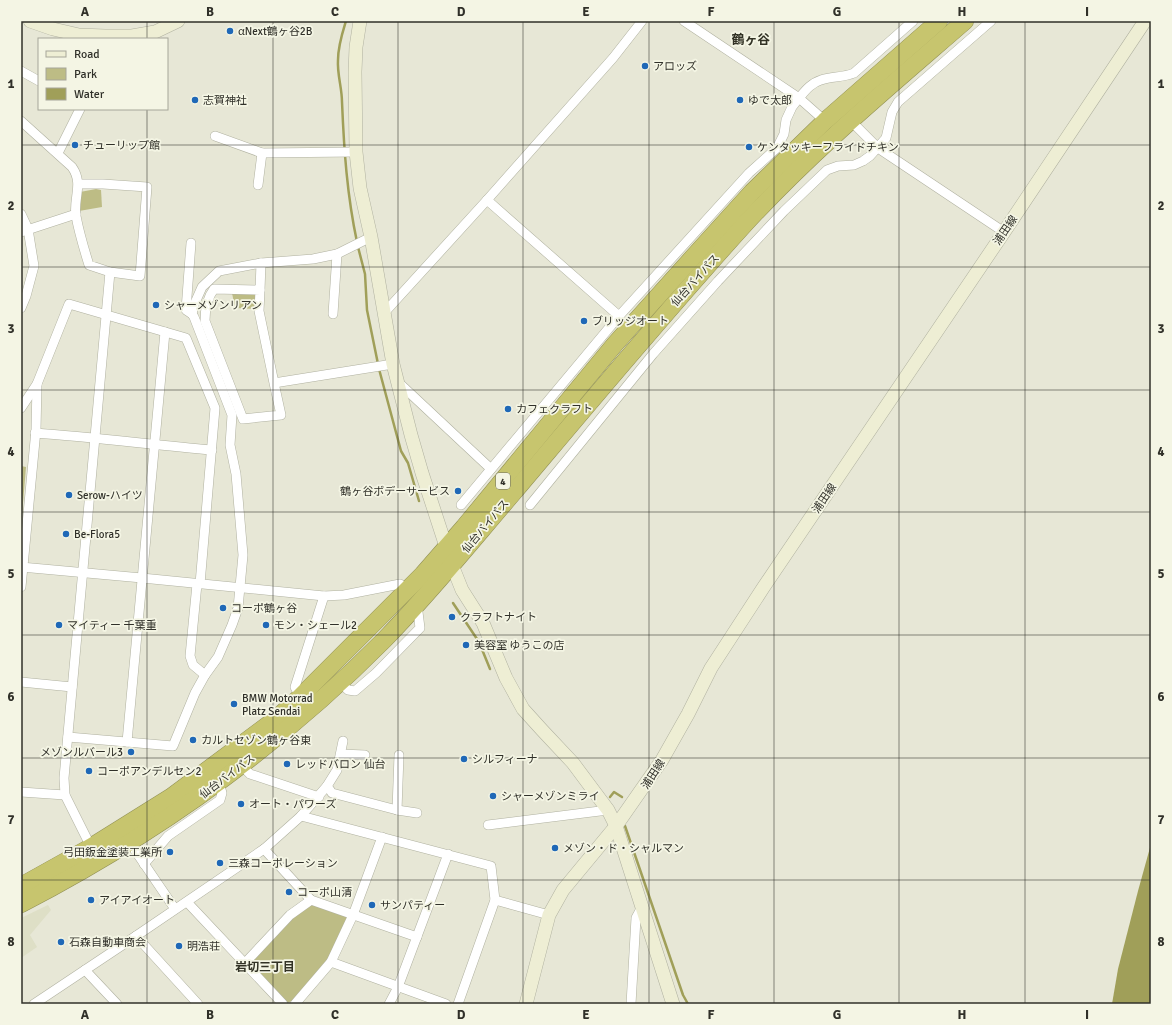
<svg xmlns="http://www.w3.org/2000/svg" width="1172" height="1025" font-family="Signika,'Noto Sans JP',sans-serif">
  <rect width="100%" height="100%" fill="#e7e7d6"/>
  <polygon fill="#dedfc6" points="48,905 51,910 30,935 37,947 21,958 21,918"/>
  <g fill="#bdbc85">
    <polygon points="96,189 101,190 102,207 79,211 80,192"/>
    <polygon points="252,292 257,296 257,309 235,308 232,293"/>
    <polygon points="21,466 26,467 21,527"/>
    <polygon points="310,904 345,914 347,918 329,957 294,1000 287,1003 250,963 294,917"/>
  </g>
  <polygon fill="#a09f59" points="1151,844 1151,1004 1112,1004 1118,969 1138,891"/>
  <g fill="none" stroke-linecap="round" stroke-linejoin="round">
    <g stroke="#a09f59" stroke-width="2.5">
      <path d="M346 21C342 34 338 46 338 60 337 74 342 88 342 102 344 150 347 195 357 242"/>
      <polyline points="358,247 365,274 367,310 378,364"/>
      <polyline points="379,369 401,451 408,463 419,501"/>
      <polyline points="453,603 479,642 490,669"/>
      <polyline points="610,797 614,792 622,797"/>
      <polyline points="625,826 683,995 688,1004"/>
    </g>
    <defs>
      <g id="street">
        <polyline points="21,71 39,81"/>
        <polyline points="850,120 878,148 1004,232"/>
        <path d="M21 121 72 167C84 184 73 198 76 216 79 232 84 249 89 265L110 272 140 276 147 187 103 184H78"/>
        <path d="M825 121 799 98C805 91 811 83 821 80 832 76 842 78 854 73L913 21"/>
        <polyline points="215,136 262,153 356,152"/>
        <polyline points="58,153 80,109"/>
        <polyline points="258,185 262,153"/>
        <polyline points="487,200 619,316"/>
        <polyline points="21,214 28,229 34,266 26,296 21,308"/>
        <polyline points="21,232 76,214"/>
        <polyline points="260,290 261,263"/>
        <polyline points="385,312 487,200 613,58 642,21"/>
        <polyline points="192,314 194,305 202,287 219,271 261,263 313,259 337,254 371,237"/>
        <polyline points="333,314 337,254"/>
        <polyline points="398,382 491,469"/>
        <path d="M274 383 281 415 243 419 205 321C205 310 207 298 214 289L260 290 259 311 274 383 393 364"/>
        <polyline points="21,408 37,384 69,304 186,338 215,408 200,584"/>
        <path d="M35 433C94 437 153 445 212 450"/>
        <polyline points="461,505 619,316 749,173 777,148 784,134 786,120 792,107 799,98 684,21"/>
        <polyline points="530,505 653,354 718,281 784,211 827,170 838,166 854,165 863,161 870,156 886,138 892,112 898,102 991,21"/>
        <polyline points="21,567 142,578 324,596 344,595 400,584 407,591"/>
        <polyline points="197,584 190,656 193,665 205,675"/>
        <polyline points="21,587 36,430 37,384"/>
        <polyline points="21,682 72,687"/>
        <polyline points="340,682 348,690 355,691 376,673 420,628 417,604"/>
        <polyline points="300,697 295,687 324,596"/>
        <polyline points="68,737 173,746 195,693 205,675 218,657 232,625 238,608 243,555 236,474 230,445 232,415 194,317 192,314 186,310 191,243"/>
        <polyline points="127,742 165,332"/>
        <polyline points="341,754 365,755"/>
        <polyline points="241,765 250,774 319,797"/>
        <polyline points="327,786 332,793 397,810 417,813"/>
        <polyline points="21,792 65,795"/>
        <polyline points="397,810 399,755"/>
        <polyline points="301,816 491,866 495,900 458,1004"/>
        <polyline points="488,825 608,810"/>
        <polyline points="130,843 175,909"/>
        <polyline points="91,847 65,795 64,778 110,272"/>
        <polyline points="264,849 311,900 417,937"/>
        <polyline points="144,864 168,836 220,800 222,793 219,783"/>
        <polyline points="495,900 549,915"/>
        <polyline points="187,902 283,1004"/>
        <polyline points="136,936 198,1004"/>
        <polyline points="331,962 446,1004"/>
        <polyline points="244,964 290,915 311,900"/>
        <polyline points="85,970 117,1004"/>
        <polyline points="34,1004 136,936 264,849 301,816 327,786 337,770 343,741"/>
        <polyline points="295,1004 331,962 353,915 382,837"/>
        <polyline points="389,1004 398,987 448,854"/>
        <polyline points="631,1004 636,918 642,907"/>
      </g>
      <g id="secondary">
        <polyline points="30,21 53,29 79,35 105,36 132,36 155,32 178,21"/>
        <polyline points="360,21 356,47 355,72 356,152 360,188 371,237 393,364 411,435 422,473 452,565 462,590 483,623 506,678 523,709 542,730 573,763 608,810 616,826 673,1004"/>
        <polyline points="526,1004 549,915 563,890 616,826 662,760 688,714 711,668 763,588 1004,232 1145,21"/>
      </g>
      <g id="highway">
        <polyline points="21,886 91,847 171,797 277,718 300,697 423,574 464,527 615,344 694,256 752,192 825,121 939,21"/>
        <path d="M21 904C156 834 277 748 384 640 430 593 471 542 514 492 590 402 665 312 744 225 812 151 889 87 965 21"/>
      </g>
    </defs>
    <use href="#street" stroke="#b0b1a0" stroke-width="10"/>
    <use href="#secondary" stroke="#b0b1a0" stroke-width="14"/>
    <use href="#highway" stroke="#929156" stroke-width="18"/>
    <use href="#street" stroke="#fff" stroke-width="9"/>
    <use href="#secondary" stroke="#eeeed4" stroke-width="13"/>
    <use href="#highway" stroke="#c7c56e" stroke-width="17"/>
  </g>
  <path fill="none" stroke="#303029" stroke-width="1" stroke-opacity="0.55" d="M147 21V39M273 21V1004M398 21V1004M523 21V1004M649 21V1004M774 21V1004M899 21V1004M1025 21V1004M147 109V1004M21 145H1151M21 267H1151M21 390H1151M21 512H1151M21 635H1151M21 758H1151M21 880H1151"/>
  <g fill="#1f68b7" stroke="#f4f5e4" stroke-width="1.5">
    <circle cx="230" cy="31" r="4"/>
    <circle cx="645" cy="66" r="4"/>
    <circle cx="195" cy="100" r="4"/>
    <circle cx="740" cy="100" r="4"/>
    <circle cx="75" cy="145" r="4"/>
    <circle cx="749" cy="147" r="4"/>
    <circle cx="156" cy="305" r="4"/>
    <circle cx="584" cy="321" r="4"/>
    <circle cx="508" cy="409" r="4"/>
    <circle cx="458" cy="491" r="4"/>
    <circle cx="69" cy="495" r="4"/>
    <circle cx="66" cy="534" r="4"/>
    <circle cx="223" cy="608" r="4"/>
    <circle cx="452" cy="617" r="4"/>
    <circle cx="59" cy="625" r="4"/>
    <circle cx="266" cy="625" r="4"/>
    <circle cx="466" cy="645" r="4"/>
    <circle cx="234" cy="704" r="4"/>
    <circle cx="193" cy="740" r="4"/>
    <circle cx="131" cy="752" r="4"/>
    <circle cx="464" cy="759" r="4"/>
    <circle cx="287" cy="764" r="4"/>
    <circle cx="89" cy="771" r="4"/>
    <circle cx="493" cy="796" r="4"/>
    <circle cx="241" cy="804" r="4"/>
    <circle cx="555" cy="848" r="4"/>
    <circle cx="170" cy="852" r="4"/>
    <circle cx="220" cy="863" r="4"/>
    <circle cx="289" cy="892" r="4"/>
    <circle cx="91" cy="900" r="4"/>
    <circle cx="372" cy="905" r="4"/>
    <circle cx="61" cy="942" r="4"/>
    <circle cx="179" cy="946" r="4"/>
  </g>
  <g text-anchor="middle" stroke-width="3.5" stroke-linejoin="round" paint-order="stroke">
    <rect fill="#f4f5e4" stroke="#6b6b61" stroke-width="1" x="496" y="473" width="14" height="16" rx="3"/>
    <g font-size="10" font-weight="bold" fill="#303029">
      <text x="503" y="485">4</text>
    </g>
    <g font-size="11" fill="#303029" stroke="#f4f5e4" text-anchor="start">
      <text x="238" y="35">αNext鶴ヶ谷2B</text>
      <text x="653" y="70">アロッズ</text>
      <text x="203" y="104">志賀神社</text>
      <text x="748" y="104">ゆで太郎</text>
      <text x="83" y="149">チューリップ館</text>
      <text x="757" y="151">ケンタッキーフライドチキン</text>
      <text x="164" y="309">シャーメゾンリアン</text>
      <text x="592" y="325">ブリッジオート</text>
      <text x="516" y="413">カフェクラフト</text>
      <text x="450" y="495" text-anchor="end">鶴ヶ谷ボデーサービス</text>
      <text x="77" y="499">Serow-ハイツ</text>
      <text x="74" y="538">Be-Flora5</text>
      <text x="231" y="612">コーポ鶴ヶ谷</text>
      <text x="460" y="621">クラフトナイト</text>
      <text x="67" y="629">マイティー 千葉重</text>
      <text x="274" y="629">モン・シェール2</text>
      <text x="474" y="649">美容室 ゆうこの店</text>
      <text x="242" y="702">BMW Motorrad<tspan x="242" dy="13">Platz Sendai</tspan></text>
      <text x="201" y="744">カルトセゾン鶴ヶ谷東</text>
      <text x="123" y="756" text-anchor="end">メゾンルバール3</text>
      <text x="472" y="763">シルフィーナ</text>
      <text x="295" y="768">レッドバロン 仙台</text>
      <text x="97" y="775">コーポアンデルセン2</text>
      <text x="501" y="800">シャーメゾンミライ</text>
      <text x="249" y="808">オート・パワーズ</text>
      <text x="563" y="852">メゾン・ド・シャルマン</text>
      <text x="162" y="856" text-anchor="end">弓田鈑金塗装工業所</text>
      <text x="228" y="867">三森コーポレーション</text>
      <text x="297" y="896">コーポ山清</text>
      <text x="99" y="904">アイアイオート</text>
      <text x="380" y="909">サンパティー</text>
      <text x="69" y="946">石森自動車商会</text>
      <text x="187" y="950">明浩荘</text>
    </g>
    <g font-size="11" fill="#303029" stroke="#f4f5e4">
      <text transform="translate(1005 230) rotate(-56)" y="4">浦田線</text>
      <text transform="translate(695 280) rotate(-48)" y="4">仙台バイパス</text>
      <text transform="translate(824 498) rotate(-56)" y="4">浦田線</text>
      <text transform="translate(485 526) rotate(-50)" y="4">仙台バイパス</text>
      <text transform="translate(653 774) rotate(-57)" y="4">浦田線</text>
      <text transform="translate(227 776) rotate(-37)" y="4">仙台バイパス</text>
    </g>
    <g font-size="12" font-weight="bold" fill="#323225" stroke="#f4f5e4">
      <text x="265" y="971">岩切三丁目</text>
    </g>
    <g font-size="13" font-weight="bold" fill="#323225" stroke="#f4f5e4">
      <text x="751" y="44">鶴ヶ谷</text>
    </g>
  </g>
  <rect width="1172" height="1025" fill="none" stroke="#f4f5e4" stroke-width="44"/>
  <rect x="38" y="38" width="130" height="72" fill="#f4f5e4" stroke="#a6a699"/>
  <rect x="46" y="51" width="20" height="6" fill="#eeeed4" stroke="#a6a699"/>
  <text x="74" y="58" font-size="12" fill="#303029">Road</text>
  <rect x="46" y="68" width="20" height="12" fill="#bdbc85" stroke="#a6a699"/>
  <text x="74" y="78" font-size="12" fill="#303029">Park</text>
  <rect x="46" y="88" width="20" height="12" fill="#a09f59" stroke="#a6a699"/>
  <text x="74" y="98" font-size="12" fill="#303029">Water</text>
  <rect x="22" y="22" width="1128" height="981" fill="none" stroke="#303029" stroke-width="1.5"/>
  <g font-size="13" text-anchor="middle" font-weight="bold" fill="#303029">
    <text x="85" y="16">A</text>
    <text x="210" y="16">B</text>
    <text x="335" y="16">C</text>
    <text x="461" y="16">D</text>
    <text x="586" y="16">E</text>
    <text x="711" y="16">F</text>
    <text x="837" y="16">G</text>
    <text x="962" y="16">H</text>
    <text x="1087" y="16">I</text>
    <text x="11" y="88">1</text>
    <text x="1161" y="88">1</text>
    <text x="11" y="210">2</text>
    <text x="1161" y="210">2</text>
    <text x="11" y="333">3</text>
    <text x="1161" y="333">3</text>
    <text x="11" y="456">4</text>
    <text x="1161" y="456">4</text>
    <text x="11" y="578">5</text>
    <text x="1161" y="578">5</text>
    <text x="11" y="701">6</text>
    <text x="1161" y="701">6</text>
    <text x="11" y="824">7</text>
    <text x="1161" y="824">7</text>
    <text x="11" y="946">8</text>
    <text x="1161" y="946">8</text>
    <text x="85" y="1019">A</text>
    <text x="210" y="1019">B</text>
    <text x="335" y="1019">C</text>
    <text x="461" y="1019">D</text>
    <text x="586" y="1019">E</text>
    <text x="711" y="1019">F</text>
    <text x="837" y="1019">G</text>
    <text x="962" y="1019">H</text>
    <text x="1087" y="1019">I</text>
  </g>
</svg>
